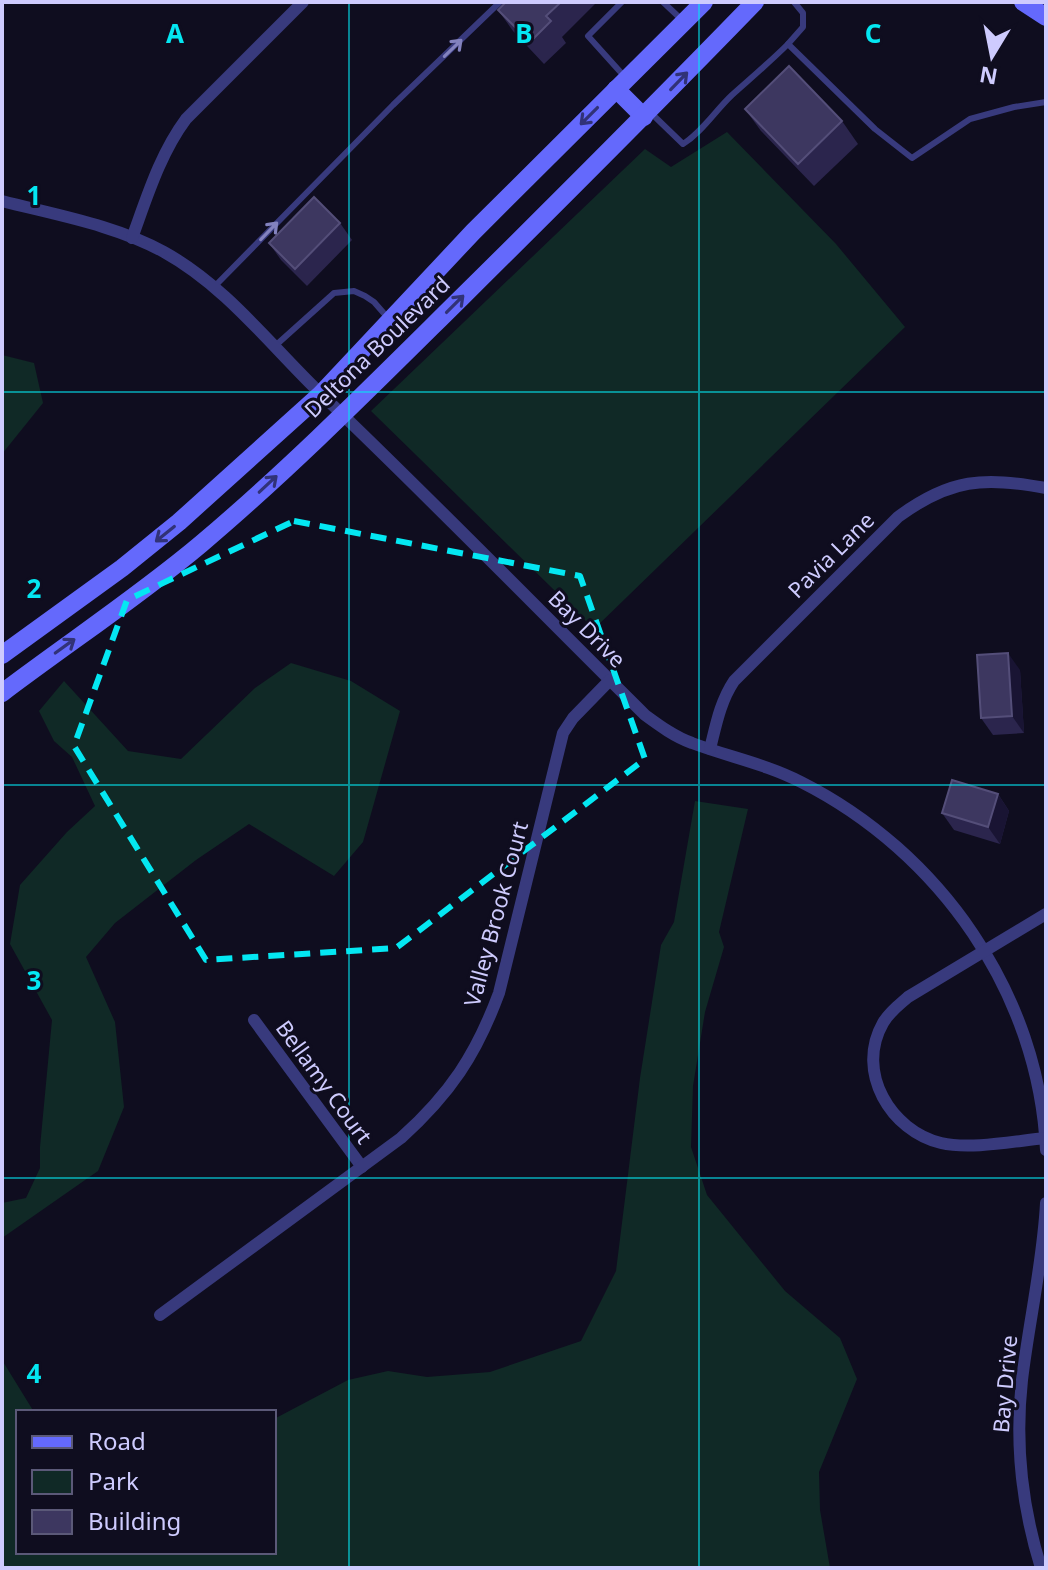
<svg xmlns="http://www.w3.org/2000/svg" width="1048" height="1570" font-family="'Noto Sans',sans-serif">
  <rect width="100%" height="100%" fill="#0f0d1f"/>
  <g fill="#102926">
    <polygon points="727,132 836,244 905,327 594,629 371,411 645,149 671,167"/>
    <polygon points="2,355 34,363 43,403 2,454"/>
    <polygon points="291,663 351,681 400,711 363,842 334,876 249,824 196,860 115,923 86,957 115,1022 124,1107 98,1171 2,1238 2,1203 26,1198 40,1168 40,1147 52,1020 10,944 20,885 67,832 95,806 72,757 54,741 39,711 64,681 128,751 181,759 255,688"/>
    <polygon points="695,801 748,809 719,932 724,947 705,1012 693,1086 691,1147 707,1195 785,1291 840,1338 857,1379 819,1472 820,1510 830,1568 2,1568 2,1360 34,1412 18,1412 18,1552 274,1552 274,1419 348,1380 388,1371 427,1377 490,1372 581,1341 616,1271 640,1078 661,945 674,922"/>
  </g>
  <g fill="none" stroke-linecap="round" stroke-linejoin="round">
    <g stroke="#383a7d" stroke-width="6">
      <polyline points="622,2 588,36 624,76"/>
      <polyline points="663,2 681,19"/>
      <polyline points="788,44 803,27 803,13 794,2"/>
      <path d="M652 114 683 144C702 132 715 111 732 95 751 78 770 62 788 44L875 129 912 158 970 119 1014 107 1046 102"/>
      <polyline points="214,287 393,105 500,2"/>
      <polyline points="275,346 334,293 354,291 365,296 374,302 388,318"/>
    </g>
    <g stroke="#383a7d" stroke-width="12">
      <path d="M2 201C56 215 115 225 164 252 227 287 270 345 321 394 431 499 537 608 645 715 660 726 675 737 692 743 729 757 766 764 801 782 940 852 1039 994 1046 1150"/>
      <path d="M132 238C147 197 160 154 186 119L303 2"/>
      <path d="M710 749C716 725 720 702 734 681L898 517C951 478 983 477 1046 488"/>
      <polyline points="254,1020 362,1167"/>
      <path d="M1045 1138C1015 1141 970 1150 941 1143 891 1131 855 1072 883 1023 889 1012 899 1005 908 997L1046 914"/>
      <path d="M160 1315 401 1138C450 1094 476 1055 499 993L563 733 573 718 610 680"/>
      <path d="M1041 1568C1022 1507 1015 1443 1022 1380 1029 1321 1043 1262 1046 1203"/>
    </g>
    <g stroke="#6469fc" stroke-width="18">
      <polyline points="1023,2 1046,17"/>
      <polyline points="616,89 644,117"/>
      <polyline points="2,655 122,568 179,522 321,394 473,232 704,2"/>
      <path d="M2 693C68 643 138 597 201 544 292 467 376 382 461 298 560 200 658 102 755 2"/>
    </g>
  </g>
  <g fill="#2b254d">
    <polygon points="506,2 597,2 562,37 566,43 544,64 513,31 498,10"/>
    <polygon points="745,109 842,121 858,144 814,186 761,131"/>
    <polygon points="340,223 352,240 307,286 281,260 269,243"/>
    <polygon points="1020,670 1024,733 993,735 981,718"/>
    <polygon points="998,794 1009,811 1000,844 954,830 942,813"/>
  </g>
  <g fill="#191433">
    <polygon points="1008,653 1020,670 1024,733 1012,716"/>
    <polygon points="998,794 1009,811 1000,844 988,827"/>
  </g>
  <g fill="#3d3760" stroke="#544e79" stroke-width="2">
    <polygon points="506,2 561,2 546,16 551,21 530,42 498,10"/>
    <polygon points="789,66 842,121 798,164 745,109"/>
    <polygon points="314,197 340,223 295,269 269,243"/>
    <polygon points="1008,653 1012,716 981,718 977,655"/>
    <polygon points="952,780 998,794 988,827 942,813"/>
  </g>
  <defs><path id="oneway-shaft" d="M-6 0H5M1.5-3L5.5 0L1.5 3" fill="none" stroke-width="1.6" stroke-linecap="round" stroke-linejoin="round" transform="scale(2)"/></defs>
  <g stroke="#8382be">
    <use href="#oneway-shaft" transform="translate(453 48) rotate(-44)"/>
    <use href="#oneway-shaft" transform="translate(269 231) rotate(-46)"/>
  </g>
  <g stroke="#313277">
    <use href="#oneway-shaft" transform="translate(679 81) rotate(-46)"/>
    <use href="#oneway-shaft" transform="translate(589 116) rotate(135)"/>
    <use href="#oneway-shaft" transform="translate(455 304) rotate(-45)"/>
    <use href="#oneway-shaft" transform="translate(268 484) rotate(-43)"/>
    <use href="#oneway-shaft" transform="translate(165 534) rotate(141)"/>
    <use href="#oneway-shaft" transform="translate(65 646) rotate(-36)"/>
  </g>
  <path fill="none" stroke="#04e7f2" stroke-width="6" stroke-dasharray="16 10" stroke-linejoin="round" d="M294 521 580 576 645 759 396 948 206 960 74 746 127 600Z"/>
  <path fill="none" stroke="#04e7f2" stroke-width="2" stroke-opacity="0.55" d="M349 2V1568M699 2V1568M2 392H1046M2 785H1046M2 1178H1046"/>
  <g text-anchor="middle" stroke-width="6" stroke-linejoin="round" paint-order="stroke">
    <g font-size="22" fill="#cecbfe" stroke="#0f0d1f">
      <text transform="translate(377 347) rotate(-44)" y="8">Deltona Boulevard</text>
      <text transform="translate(831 555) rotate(-45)" y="8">Pavia Lane</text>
      <text transform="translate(587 629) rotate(45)" y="8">Bay Drive</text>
      <text transform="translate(496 914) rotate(-75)" y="8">Valley Brook Court</text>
      <text transform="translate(324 1082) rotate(54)" y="8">Bellamy Court</text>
      <text transform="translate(1005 1384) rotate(-85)" y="8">Bay Drive</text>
    </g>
  </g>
  <g font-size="26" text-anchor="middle" font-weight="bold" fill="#04e7f2" stroke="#0f0d1f" stroke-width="6" stroke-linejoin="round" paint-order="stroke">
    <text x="175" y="43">A</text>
    <text x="524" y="43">B</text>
    <text x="873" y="43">C</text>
    <text x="34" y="205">1</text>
    <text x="34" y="598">2</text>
    <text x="34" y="990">3</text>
    <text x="34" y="1383">4</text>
  </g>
  <rect width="1048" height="1570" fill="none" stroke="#cecbfe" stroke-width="8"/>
  <rect x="16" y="1410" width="260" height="144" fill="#0f0d1f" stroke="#5b5978" stroke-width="2"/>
  <rect x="32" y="1436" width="40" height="12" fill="#6469fc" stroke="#5b5978" stroke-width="2"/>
  <text x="88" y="1450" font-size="24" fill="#cecbfe">Road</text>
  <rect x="32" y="1470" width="40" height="24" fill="#102926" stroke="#5b5978" stroke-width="2"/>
  <text x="88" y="1490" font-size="24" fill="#cecbfe">Park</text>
  <rect x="32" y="1510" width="40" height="24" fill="#3d3760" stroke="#5b5978" stroke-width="2"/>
  <text x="88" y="1530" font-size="24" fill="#cecbfe">Building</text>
  <g transform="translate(992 56) rotate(190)" stroke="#0f0d1f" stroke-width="6" paint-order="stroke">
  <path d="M0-6L14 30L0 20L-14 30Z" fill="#cecbfe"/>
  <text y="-12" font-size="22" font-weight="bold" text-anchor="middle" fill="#cecbfe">N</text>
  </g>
</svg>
